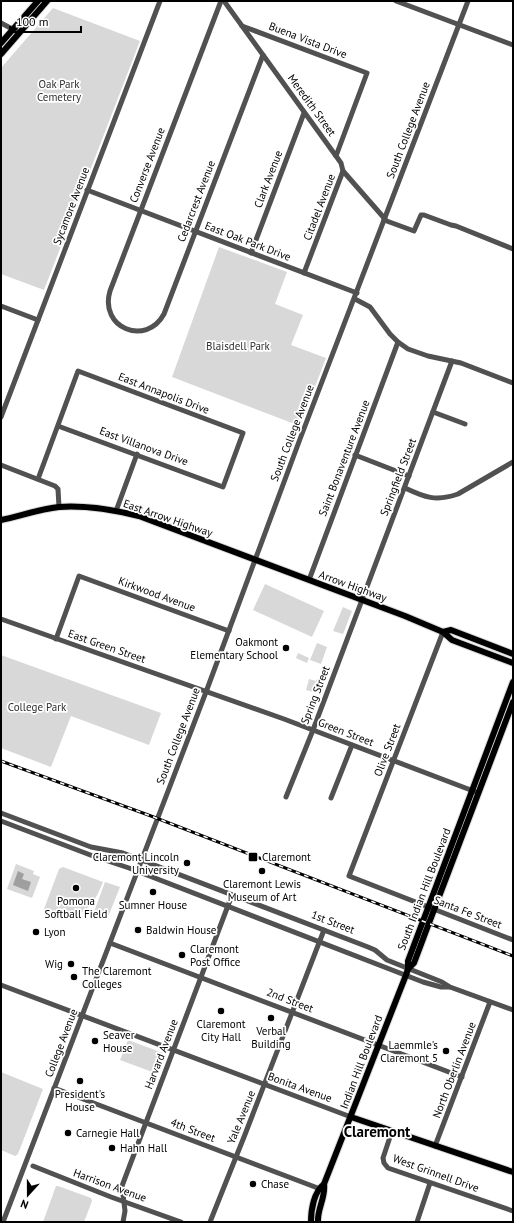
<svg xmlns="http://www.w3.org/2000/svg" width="514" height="1223" font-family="'PT Sans',sans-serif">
  <rect width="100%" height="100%" fill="#fff"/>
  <g fill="#d8d8d8">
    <polygon points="53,8 140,41 44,290 1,274 1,68"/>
    <polygon points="219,247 287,272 275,304 303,315 291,345 326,358 300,426 172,377"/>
    <polygon points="265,584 324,611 312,637 253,610"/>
    <polygon points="343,607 352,611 343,634 333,631"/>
    <polygon points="317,643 327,647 321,664 310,660"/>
    <polygon points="298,653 309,658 307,663 296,658"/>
    <polygon points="1,655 161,713 149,745 71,716 51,767 1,748"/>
    <polygon points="320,677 324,678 322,684 325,685 321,694 306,690 309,679 316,681 317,679 319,680"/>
    <polygon points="16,864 34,871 33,874 40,877 32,898 7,889"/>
    <path d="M63 867 103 882C90 915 77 921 44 909L59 869Z"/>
    <polygon points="105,882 120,887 108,917 94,912"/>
    <polygon points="128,1040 163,1053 155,1073 120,1060"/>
    <polygon points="1,1072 43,1089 18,1154 15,1156 1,1150"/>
    <polygon points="56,1186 58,1186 91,1198 92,1201 84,1222 43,1222"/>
  </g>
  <polygon fill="#9f9f9f" points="18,871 24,874 22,879 31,882 28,891 13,885"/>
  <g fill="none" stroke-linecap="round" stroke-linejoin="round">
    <defs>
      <g id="major">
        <polyline points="1,43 38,1"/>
        <polyline points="1,54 47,1"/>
        <path d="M1 520C20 516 40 509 59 507 85 505 114 510 139 516L405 616 443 632 452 640 513 663"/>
        <polyline points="443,632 451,630 513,654"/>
        <polyline points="408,969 414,963 429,923 513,702"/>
        <polyline points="351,1117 513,1172"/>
        <path d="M311 1222C311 1209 314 1192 324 1184"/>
        <path d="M318 1222C317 1209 326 1197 324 1184L406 975 408 969V961L513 682"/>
      </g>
    </defs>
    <use href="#major" stroke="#dbdbdb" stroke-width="8"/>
    <g stroke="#515151" stroke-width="5">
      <path d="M221 1 110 291C99 328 146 347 164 314L263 55"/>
      <polyline points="224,1 336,156 341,163 343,171 385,219"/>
      <polyline points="396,1 513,45"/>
      <polyline points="1,23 16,31"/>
      <polyline points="242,26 367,73 336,156"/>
      <polyline points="87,190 357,293"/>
      <polyline points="384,220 414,231 421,215 424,215 451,225 456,226 513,249"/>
      <polyline points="251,253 304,113"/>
      <polyline points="304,273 343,171"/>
      <polyline points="355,299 370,307 390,334 398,342 408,349 428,356 461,363 513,383"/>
      <polyline points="1,306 38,320"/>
      <polyline points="433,412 465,424"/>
      <polyline points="1,417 160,1"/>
      <polyline points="355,455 409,476"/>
      <polyline points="1,465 55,486 58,489 59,507"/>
      <polyline points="38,479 78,371 243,433 223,487 58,426"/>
      <path d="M405 488C424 497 436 502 458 494L513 462"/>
      <polyline points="116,511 137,454"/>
      <polyline points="309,580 398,342"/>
      <polyline points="1,619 284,719 476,792"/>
      <polyline points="443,632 349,876 513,940"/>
      <polyline points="56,639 79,576 229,631"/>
      <polyline points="286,797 313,730 452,361"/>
      <polyline points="331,798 352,745"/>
      <polyline points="1,813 91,847 123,853 368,947 375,950 387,960 442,982 450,987 513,1010"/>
      <polyline points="1,821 93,856 129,868 423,982 441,987 449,987"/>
      <polyline points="110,943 462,1077"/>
      <polyline points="1,985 351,1117"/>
      <polyline points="54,1088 323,1190"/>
      <polyline points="392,1131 383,1158 384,1163 388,1168 513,1211"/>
      <polyline points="435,1146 490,1002"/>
      <polyline points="33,1166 111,1197 181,1222"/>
      <polyline points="3,1222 206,692 300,439 468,1"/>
      <polyline points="123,1222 125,1211 122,1186 232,895"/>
      <polyline points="210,1222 244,1137 324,930"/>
      <polyline points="417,1222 430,1183"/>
    </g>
    <use href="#major" stroke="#000" stroke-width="6"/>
    <defs>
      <polyline id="rail" points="1,761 151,816 513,956"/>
    </defs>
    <use href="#rail" stroke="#000" stroke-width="3"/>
    <use href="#rail" stroke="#fff" stroke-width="1.5" stroke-dasharray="4.5" stroke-linecap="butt"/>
  </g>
  <g fill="#000" stroke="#fff" stroke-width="1.5">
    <circle cx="286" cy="648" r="4"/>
    <rect x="248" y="852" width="10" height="10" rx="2"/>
    <circle cx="187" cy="863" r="4"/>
    <circle cx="262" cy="871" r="4"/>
    <circle cx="76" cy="888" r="4"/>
    <circle cx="153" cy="892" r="4"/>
    <circle cx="138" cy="930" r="4"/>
    <circle cx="36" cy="932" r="4"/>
    <circle cx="182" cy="955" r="4"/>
    <circle cx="71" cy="964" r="4"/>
    <circle cx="74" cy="977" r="4"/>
    <circle cx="221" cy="1011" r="4"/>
    <circle cx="271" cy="1018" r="4"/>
    <circle cx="95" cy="1041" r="4"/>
    <circle cx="446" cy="1051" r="4"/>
    <circle cx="80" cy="1081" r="4"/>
    <circle cx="68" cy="1133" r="4"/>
    <circle cx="112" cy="1148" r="4"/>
    <circle cx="253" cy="1184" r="4"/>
  </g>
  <g text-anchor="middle" stroke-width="3.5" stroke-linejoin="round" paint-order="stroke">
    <g font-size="11" fill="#000" stroke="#fff">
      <text transform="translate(308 40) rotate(21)" y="4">Buena Vista Drive</text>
      <text transform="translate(312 105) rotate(54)" y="4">Meredith Street</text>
      <text transform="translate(408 130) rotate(-69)" y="4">South College Avenue</text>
      <text transform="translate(147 165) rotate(-69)" y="4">Converse Avenue</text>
      <text transform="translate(268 179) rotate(-69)" y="4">Clark Avenue</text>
      <text transform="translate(196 201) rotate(-69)" y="4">Cedarcrest Avenue</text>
      <text transform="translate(71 206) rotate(-69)" y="4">Sycamore Avenue</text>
      <text transform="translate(319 207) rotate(-69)" y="4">Citadel Avenue</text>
      <text transform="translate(248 241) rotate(21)" y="4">East Oak Park Drive</text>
      <text transform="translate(164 393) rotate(21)" y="4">East Annapolis Drive</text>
      <text transform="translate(292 433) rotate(-69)" y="4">South College Avenue</text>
      <text transform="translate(144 446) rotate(20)" y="4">East Villanova Drive</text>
      <text transform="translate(344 458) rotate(-69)" y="4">Saint Bonaventure Avenue</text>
      <text transform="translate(398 477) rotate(-69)" y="4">Springfield Street</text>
      <text transform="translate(168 518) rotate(19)" y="4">East Arrow Highway</text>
      <text transform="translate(353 586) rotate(20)" y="4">Arrow Highway</text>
      <text transform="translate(157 594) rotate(20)" y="4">Kirkwood Avenue</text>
      <text transform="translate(107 646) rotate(19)" y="4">East Green Street</text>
      <text transform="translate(315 695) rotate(-69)" y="4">Spring Street</text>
      <text transform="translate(346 732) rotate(21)" y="4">Green Street</text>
      <text transform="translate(178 736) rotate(-69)" y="4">South College Avenue</text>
      <text transform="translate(387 750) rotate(-69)" y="4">Olive Street</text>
      <text transform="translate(424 889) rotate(-69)" y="4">South Indian Hill Boulevard</text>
      <text transform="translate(468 912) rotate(21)" y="4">Santa Fe Street</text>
      <text transform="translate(333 922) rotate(21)" y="4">1st Street</text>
      <text transform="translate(290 1000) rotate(21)" y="4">2nd Street</text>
      <text transform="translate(61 1043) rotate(-69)" y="4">College Avenue</text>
      <text transform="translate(161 1054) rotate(-69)" y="4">Harvard Avenue</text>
      <text transform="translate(361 1062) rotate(-69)" y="4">Indian Hill Boulevard</text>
      <text transform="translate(454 1070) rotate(-69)" y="4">North Oberlin Avenue</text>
      <text transform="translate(300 1087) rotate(20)" y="4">Bonita Avenue</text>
      <text transform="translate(241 1117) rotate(-68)" y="4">Yale Avenue</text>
      <text transform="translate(193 1130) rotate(21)" y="4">4th Street</text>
      <text transform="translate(436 1173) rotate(20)" y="4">West Grinnell Drive</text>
      <text transform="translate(110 1185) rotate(20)" y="4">Harrison Avenue</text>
    </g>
    <g font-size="11" fill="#2f2f2f" stroke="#fff">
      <text x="59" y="88">Oak Park<tspan x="59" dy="13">Cemetery</tspan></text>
      <text x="238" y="350">Blaisdell Park</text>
      <text x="37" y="711">College Park</text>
    </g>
    <g font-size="11" fill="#000" stroke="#fff" text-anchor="start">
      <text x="278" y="646" text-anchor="end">Oakmont<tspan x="278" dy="13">Elementary School</tspan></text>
      <text x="179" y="861" text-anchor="end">Claremont Lincoln<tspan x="179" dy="13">University</tspan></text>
      <text x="262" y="861">Claremont</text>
      <text x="262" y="888" text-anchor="middle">Claremont Lewis<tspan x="262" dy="13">Museum of Art</tspan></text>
      <text x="76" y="905" text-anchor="middle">Pomona<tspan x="76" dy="13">Softball Field</tspan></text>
      <text x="153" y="909" text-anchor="middle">Sumner House</text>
      <text x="146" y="934">Baldwin House</text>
      <text x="44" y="936">Lyon</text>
      <text x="190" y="953">Claremont<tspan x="190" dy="13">Post Office</tspan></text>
      <text x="63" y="968" text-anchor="end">Wig</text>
      <text x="82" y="975">The Claremont<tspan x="82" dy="13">Colleges</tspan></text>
      <text x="221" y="1028" text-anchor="middle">Claremont<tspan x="221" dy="13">City Hall</tspan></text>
      <text x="271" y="1035" text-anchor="middle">Verbal<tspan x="271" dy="13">Building</tspan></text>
      <text x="103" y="1039">Seaver<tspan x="103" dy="13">House</tspan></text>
      <text x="438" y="1049" text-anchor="end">Laemmle's<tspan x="438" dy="13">Claremont 5</tspan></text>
      <text x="80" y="1098" text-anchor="middle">President's<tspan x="80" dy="13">House</tspan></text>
      <text x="76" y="1137">Carnegie Hall</text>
      <text x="120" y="1152">Hahn Hall</text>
      <text x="261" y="1188">Chase</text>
    </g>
    <g font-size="15" font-weight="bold" fill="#000" stroke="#fff">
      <text x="377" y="1137">Claremont</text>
    </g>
  </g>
  <rect width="514" height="1223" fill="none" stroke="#000000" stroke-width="4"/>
  <g transform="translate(28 1195) rotate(201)" stroke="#ffffff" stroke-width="3" paint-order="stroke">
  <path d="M0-3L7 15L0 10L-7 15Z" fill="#000000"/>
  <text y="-6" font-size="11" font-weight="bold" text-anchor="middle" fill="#000000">N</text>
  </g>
  <path d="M10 26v6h71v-6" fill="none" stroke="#000000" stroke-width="2"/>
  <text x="16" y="26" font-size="12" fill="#000000" stroke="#ffffff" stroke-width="3" paint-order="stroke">100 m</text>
</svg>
